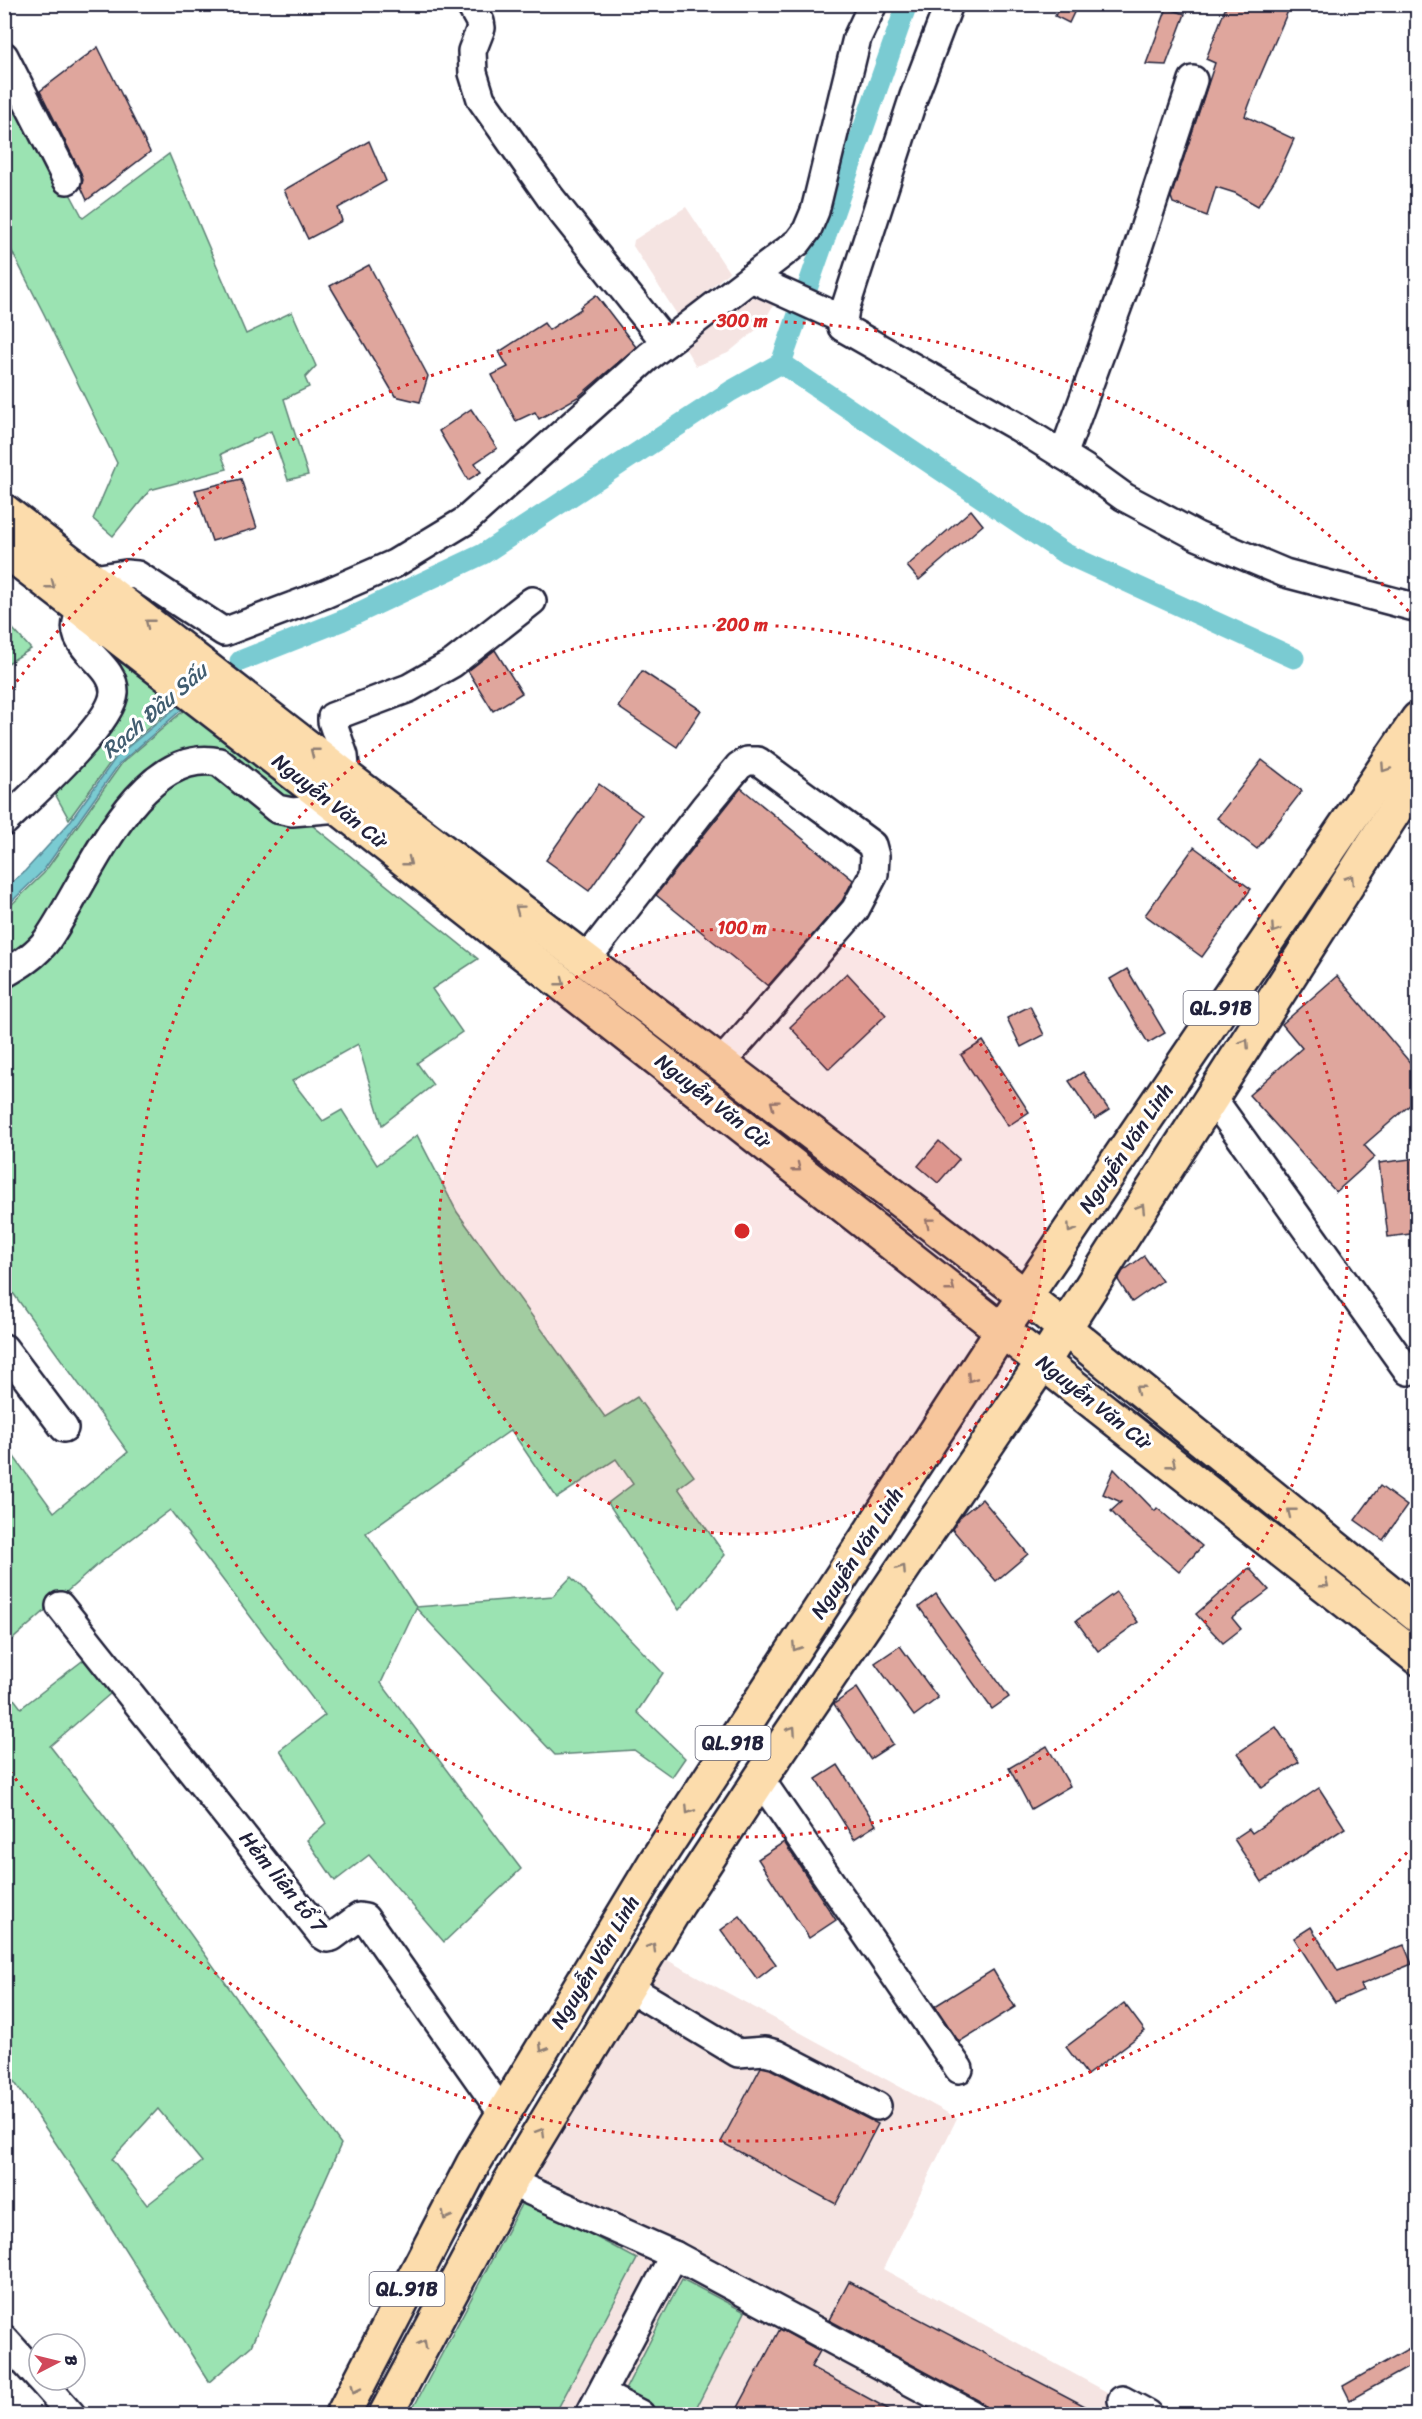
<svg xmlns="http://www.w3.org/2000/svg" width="1422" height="2419" font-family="Sriracha,sans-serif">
  <rect width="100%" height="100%" fill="#fff"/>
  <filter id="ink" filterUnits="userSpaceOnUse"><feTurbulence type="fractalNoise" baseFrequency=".0167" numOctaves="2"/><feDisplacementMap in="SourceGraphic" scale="12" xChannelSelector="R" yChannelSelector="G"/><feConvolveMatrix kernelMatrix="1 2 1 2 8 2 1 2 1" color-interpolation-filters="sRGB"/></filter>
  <g filter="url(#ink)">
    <g fill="#f5e4e2">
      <polygon points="686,207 729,272 678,316 633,246 634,240"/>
      <polygon points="770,266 787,281 762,325 728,353 696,366 685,348 698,331"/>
      <polygon points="658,1955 957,2118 883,2269 1147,2414 410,2414 576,2101"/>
    </g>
    <g fill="#9be3b2" stroke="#5e8276" stroke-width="1.5" fill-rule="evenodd">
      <polygon points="4,70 83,218 169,154 246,334 292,312 316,366 305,378 309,387 284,399 308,475 288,480 271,431 221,454 227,469 150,490 113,536 93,519 117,463 43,312 5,238"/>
      <polygon points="4,619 31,649 5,665 4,665"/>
      <polygon points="125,660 183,699 115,756 69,819 54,792 121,675 120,664"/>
      <polygon points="189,706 310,801 297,805 190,754 42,935 5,968 5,911 44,873 122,763"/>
      <polygon points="202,767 303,818 478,959 432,989 462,1032 417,1063 433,1085 382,1125 358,1044 292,1081 323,1121 342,1110 377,1165 417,1135 457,1212 605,1417 637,1397 694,1476 678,1488 725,1555 679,1610 608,1503 633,1484 616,1459 557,1498 511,1430 366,1533 416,1607 553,1596 571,1577 663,1673 637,1712 685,1758 672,1777 634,1750 555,1755 416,1608 381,1683 521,1869 444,1942 369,1855 335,1881 307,1840 326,1823 280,1750 325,1715 170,1510 97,1565 5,1646 4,1443 54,1512 128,1452 5,1282 5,980 149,795"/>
      <path d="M90 1655 118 1687 50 1746 123 1840 341 2144 251 2346 209 2382 86 2188 5 2068 4 1686 21 1708ZM158 2109 202 2162 147 2205 112 2159Z"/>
      <polygon points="524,2199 637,2259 555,2414 410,2414"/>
      <polygon points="682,2279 745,2312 693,2414 666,2414 624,2392"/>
    </g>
    <polygon fill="#7acbd2" stroke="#578796" stroke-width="1.5" points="184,701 188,704 119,764 43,871 5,908 5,888 25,871 69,823 117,756"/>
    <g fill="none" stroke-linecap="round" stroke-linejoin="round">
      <polyline stroke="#578796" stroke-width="6" points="226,671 240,661"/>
      <g stroke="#7acbd2" stroke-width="21">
        <polyline points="781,363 1064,553 1294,658"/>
        <polyline points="240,661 341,621 483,554 731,391 781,363 907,4"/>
      </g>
    </g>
    <g fill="#dfa69d" stroke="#22223b" stroke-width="1.5">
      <polygon points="1061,4 1078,4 1069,23 1055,16"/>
      <polygon points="1227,4 1291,4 1258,81 1245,116 1294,139 1278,175 1258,206 1235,193 1216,187 1207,216 1173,203 1171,197 1215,63 1206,59"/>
      <polygon points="1167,8 1185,14 1166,65 1146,64"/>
      <polygon points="98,47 150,152 87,200 81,187 83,180 81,173 40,91"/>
      <polygon points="369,141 386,181 338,208 342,221 308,239 284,190"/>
      <polygon points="369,265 428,376 420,402 395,396 330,286"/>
      <polygon points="596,295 636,347 578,397 539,419 535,412 516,421 492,375 508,367 499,352 544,323 549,330 581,309 580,307"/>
      <polygon points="471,409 497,448 475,463 481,472 468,480 439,431"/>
      <polygon points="241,479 257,528 212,541 195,490"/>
      <polygon points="971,510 983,525 919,580 907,566"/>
      <polygon points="495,650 522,693 493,711 468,671"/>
      <polygon points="642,671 701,710 677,747 618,707"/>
      <polygon points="1262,760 1302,791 1257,849 1217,818"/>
      <polygon points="599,784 642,815 589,891 546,860"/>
      <polygon points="741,788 853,880 842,901 768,986 656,895"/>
      <polygon points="1194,847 1251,889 1202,957 1145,915"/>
      <polygon points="1127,969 1165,1033 1148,1043 1110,979"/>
      <polygon points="847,973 886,1015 829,1069 790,1027"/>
      <polygon points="1337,976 1418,1072 1418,1098 1364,1145 1375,1157 1336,1192 1249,1095 1302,1048 1282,1024"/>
      <polygon points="1030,1006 1044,1035 1021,1047 1007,1018"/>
      <polygon points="983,1041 1029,1112 1008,1126 961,1055"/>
      <polygon points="1083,1072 1109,1110 1095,1119 1069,1081"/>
      <polygon points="939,1141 959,1159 938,1183 918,1166"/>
      <polygon points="1418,1158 1418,1233 1388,1237 1379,1163"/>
      <polygon points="1144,1256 1162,1281 1132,1302 1118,1280 1123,1271"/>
      <polygon points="1114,1469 1155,1511 1157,1508 1202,1546 1179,1572 1126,1527 1111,1511 1121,1502 1103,1494"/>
      <polygon points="1380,1486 1407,1506 1383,1540 1355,1520"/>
      <polygon points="982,1499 1028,1554 996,1581 952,1529 961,1516"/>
      <polygon points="1249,1568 1269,1590 1232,1618 1241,1629 1223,1643 1196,1614"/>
      <polygon points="1116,1592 1138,1622 1098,1651 1076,1621"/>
      <polygon points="936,1594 1009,1697 992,1709 919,1607"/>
      <polygon points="900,1646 938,1698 914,1716 875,1663"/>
      <polygon points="857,1688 893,1744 870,1759 834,1704"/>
      <polygon points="1276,1727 1299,1762 1262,1788 1238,1753"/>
      <polygon points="1047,1746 1070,1786 1031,1809 1009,1768"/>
      <polygon points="838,1765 876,1825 854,1839 816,1779"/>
      <polygon points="1319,1788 1345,1828 1262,1882 1234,1839 1249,1829 1252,1833"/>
      <polygon points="784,1842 836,1920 809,1938 758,1859"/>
      <polygon points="740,1916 776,1964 757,1979 721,1930"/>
      <polygon points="1311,1927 1338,1971 1404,1945 1412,1964 1360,1985 1363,1990 1335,2002 1294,1938"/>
      <polygon points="993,1970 1015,2007 959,2042 935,2006"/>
      <polygon points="1124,2003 1145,2031 1087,2075 1066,2047"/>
      <polygon points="761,2067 770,2069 878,2124 836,2204 721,2142"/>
      <polygon points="849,2282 1102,2415 987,2415 985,2406 978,2400 829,2320"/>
      <polygon points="780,2329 820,2351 811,2367 899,2415 734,2415"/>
      <polygon points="1418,2343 1418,2362 1350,2400 1343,2386"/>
    </g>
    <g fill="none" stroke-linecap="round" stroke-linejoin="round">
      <defs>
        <g id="minor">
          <polyline points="470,4 480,22 481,28 472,51 473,73 481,99 550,197 666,343"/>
          <polyline points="949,4 914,96 845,309 842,327 1018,427 1084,468 1124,497 1197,536 1285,573 1418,608"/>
          <polyline points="4,56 67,180"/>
          <polyline points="751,278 842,319"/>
          <polyline points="1063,455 1128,278 1193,80"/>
          <polyline points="93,579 126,574 137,575 224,632 325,594 394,564 465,521 649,356 798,242 807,230 815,211 857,38 873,4"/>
          <polyline points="346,777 344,756 332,721 332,717 409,688 453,663 532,601"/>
          <path d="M4 822C29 798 112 724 114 693 116 660 57 646 83 610"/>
          <polyline points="586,960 704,808 739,766 747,761 758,761 872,845 875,856 874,874 855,910 721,1063"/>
          <path d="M4 974C20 965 36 955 47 940 85 887 137 745 219 762L277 809 292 812 339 808"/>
          <polyline points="1211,1096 1408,1371"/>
          <polyline points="4,1348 64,1428"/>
          <polyline points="60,1606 322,1935 327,1938 332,1937 359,1917 365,1918 503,2114"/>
          <polyline points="760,1779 959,2069"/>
          <polyline points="628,1987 738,2053 765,2051 776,2054 877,2106"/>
          <polyline points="510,2182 674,2255 971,2414"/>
          <polyline points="4,2339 39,2378"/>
          <polyline points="41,2380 71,2414"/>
          <polyline points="601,2394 640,2414"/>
          <polyline points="1122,2400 1148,2414"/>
          <polyline points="590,2414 674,2255"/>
        </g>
        <g id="major">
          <polyline points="4,511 346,777 1025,1296 1418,1615"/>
          <polyline points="4,549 339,808 1418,1658"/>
        </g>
        <g id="highway">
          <polyline points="343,2414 473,2164 654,1864 1003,1329 1418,719"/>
          <polyline points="386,2414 510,2182 678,1904 760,1779 1043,1362 1418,774"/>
        </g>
      </defs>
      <use href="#minor" stroke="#22223b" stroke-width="32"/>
      <use href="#major" stroke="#22223b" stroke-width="38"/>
      <use href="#highway" stroke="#22223b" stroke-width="38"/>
      <use href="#minor" stroke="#fff" stroke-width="27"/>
      <use href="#major" stroke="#fcdcac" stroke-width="33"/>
      <use href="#highway" stroke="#fcdcac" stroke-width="33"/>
    </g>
    <defs><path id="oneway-chevron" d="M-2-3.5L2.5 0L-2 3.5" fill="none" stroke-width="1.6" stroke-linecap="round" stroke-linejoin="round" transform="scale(1.5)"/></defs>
    <g stroke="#8f7f74">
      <use href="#oneway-chevron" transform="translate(51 585) rotate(38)"/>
      <use href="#oneway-chevron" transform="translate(149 623) rotate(-142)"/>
      <use href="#oneway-chevron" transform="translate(314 752) rotate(-142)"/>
      <use href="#oneway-chevron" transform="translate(1385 768) rotate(124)"/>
      <use href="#oneway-chevron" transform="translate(408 862) rotate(38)"/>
      <use href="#oneway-chevron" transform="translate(1350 879) rotate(-57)"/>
      <use href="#oneway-chevron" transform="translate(519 909) rotate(-143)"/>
      <use href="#oneway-chevron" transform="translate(1275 929) rotate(124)"/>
      <use href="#oneway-chevron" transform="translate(561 982) rotate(38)"/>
      <use href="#oneway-chevron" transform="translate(1245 1043) rotate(-57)"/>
      <use href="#oneway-chevron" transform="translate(774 1104) rotate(-143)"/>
      <use href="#oneway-chevron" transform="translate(797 1168) rotate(38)"/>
      <use href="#oneway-chevron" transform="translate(1141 1208) rotate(-58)"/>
      <use href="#oneway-chevron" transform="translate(929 1222) rotate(-143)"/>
      <use href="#oneway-chevron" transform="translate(1071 1229) rotate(124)"/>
      <use href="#oneway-chevron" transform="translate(951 1288) rotate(38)"/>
      <use href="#oneway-chevron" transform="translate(971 1378) rotate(123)"/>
      <use href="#oneway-chevron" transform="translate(1139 1389) rotate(-141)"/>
      <use href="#oneway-chevron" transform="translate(1172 1464) rotate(38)"/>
      <use href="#oneway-chevron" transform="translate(1291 1512) rotate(-141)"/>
      <use href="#oneway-chevron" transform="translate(902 1569) rotate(-56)"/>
      <use href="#oneway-chevron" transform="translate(1325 1584) rotate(38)"/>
      <use href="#oneway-chevron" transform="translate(796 1647) rotate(123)"/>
      <use href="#oneway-chevron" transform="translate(792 1730) rotate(-56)"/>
      <use href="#oneway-chevron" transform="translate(689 1810) rotate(123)"/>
      <use href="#oneway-chevron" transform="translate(652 1947) rotate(-59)"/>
      <use href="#oneway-chevron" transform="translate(543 2048) rotate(121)"/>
      <use href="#oneway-chevron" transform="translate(541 2132) rotate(-59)"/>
      <use href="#oneway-chevron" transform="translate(446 2216) rotate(118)"/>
      <use href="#oneway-chevron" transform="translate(423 2344) rotate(-62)"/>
      <use href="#oneway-chevron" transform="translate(355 2389) rotate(116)"/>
    </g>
  </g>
  <circle cx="742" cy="1231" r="303" fill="#d62828" fill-opacity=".12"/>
  <g fill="none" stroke="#d62828" stroke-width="3" stroke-dasharray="3 6">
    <circle cx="742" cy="1231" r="303"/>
    <circle cx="742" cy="1231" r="606"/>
    <path d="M1413 1846A910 910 0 0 1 6 1766M6 696A910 910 0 0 1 1413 616"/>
  </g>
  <g text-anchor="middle" stroke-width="6" stroke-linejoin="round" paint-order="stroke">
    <g fill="#fff" stroke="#646476" stroke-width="1.5">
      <rect x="1183.5" y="991" width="75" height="34" rx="4.5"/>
      <rect x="695.5" y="1726" width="75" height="34" rx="4.5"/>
      <rect x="369.5" y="2272" width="75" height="34" rx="4.5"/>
    </g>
    <g font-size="20" font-weight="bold" fill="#22223b">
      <text x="1221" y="1015">QL.91B</text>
      <text x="733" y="1750">QL.91B</text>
      <text x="407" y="2296">QL.91B</text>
    </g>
    <g font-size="21" fill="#22223b" stroke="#fff">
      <text transform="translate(330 801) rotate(38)" y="7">Nguyễn Văn Cừ</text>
      <text transform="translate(713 1101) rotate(38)" y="7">Nguyễn Văn Cừ</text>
      <text transform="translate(1126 1148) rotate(-56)" y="7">Nguyễn Văn Linh</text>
      <text transform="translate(1094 1402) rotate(38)" y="7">Nguyễn Văn Cừ</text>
      <text transform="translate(857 1553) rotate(-57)" y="7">Nguyễn Văn Linh</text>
      <text transform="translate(283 1882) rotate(51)" y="7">Hẻm liên tổ 7</text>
      <text transform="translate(595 1962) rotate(-59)" y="7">Nguyễn Văn Linh</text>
    </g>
    <g font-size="22" font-style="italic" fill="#415d70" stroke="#fff">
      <text transform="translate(154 710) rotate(-41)" y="8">Rạch Đầu Sấu</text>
    </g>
  </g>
  <circle cx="742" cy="1231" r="9" fill="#d62828" stroke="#fff" stroke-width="3"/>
  <g font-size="18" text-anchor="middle" font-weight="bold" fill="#d62828" stroke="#fff" stroke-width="6" stroke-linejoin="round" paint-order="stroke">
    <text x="742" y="327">300 m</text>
    <text x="742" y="631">200 m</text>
    <text x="742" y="934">100 m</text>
  </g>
  <rect width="1422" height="2419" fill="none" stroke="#fff" stroke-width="24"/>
  <rect x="12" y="12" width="1398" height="2395" fill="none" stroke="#22223b" stroke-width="2" filter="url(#ink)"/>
  <g transform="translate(57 2362) rotate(83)"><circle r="28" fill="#ffffff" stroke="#a7a7b1" stroke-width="1.5"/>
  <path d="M0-4.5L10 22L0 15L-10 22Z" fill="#d1495b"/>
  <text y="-9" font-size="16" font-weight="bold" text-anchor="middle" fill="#22223b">B</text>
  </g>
</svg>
